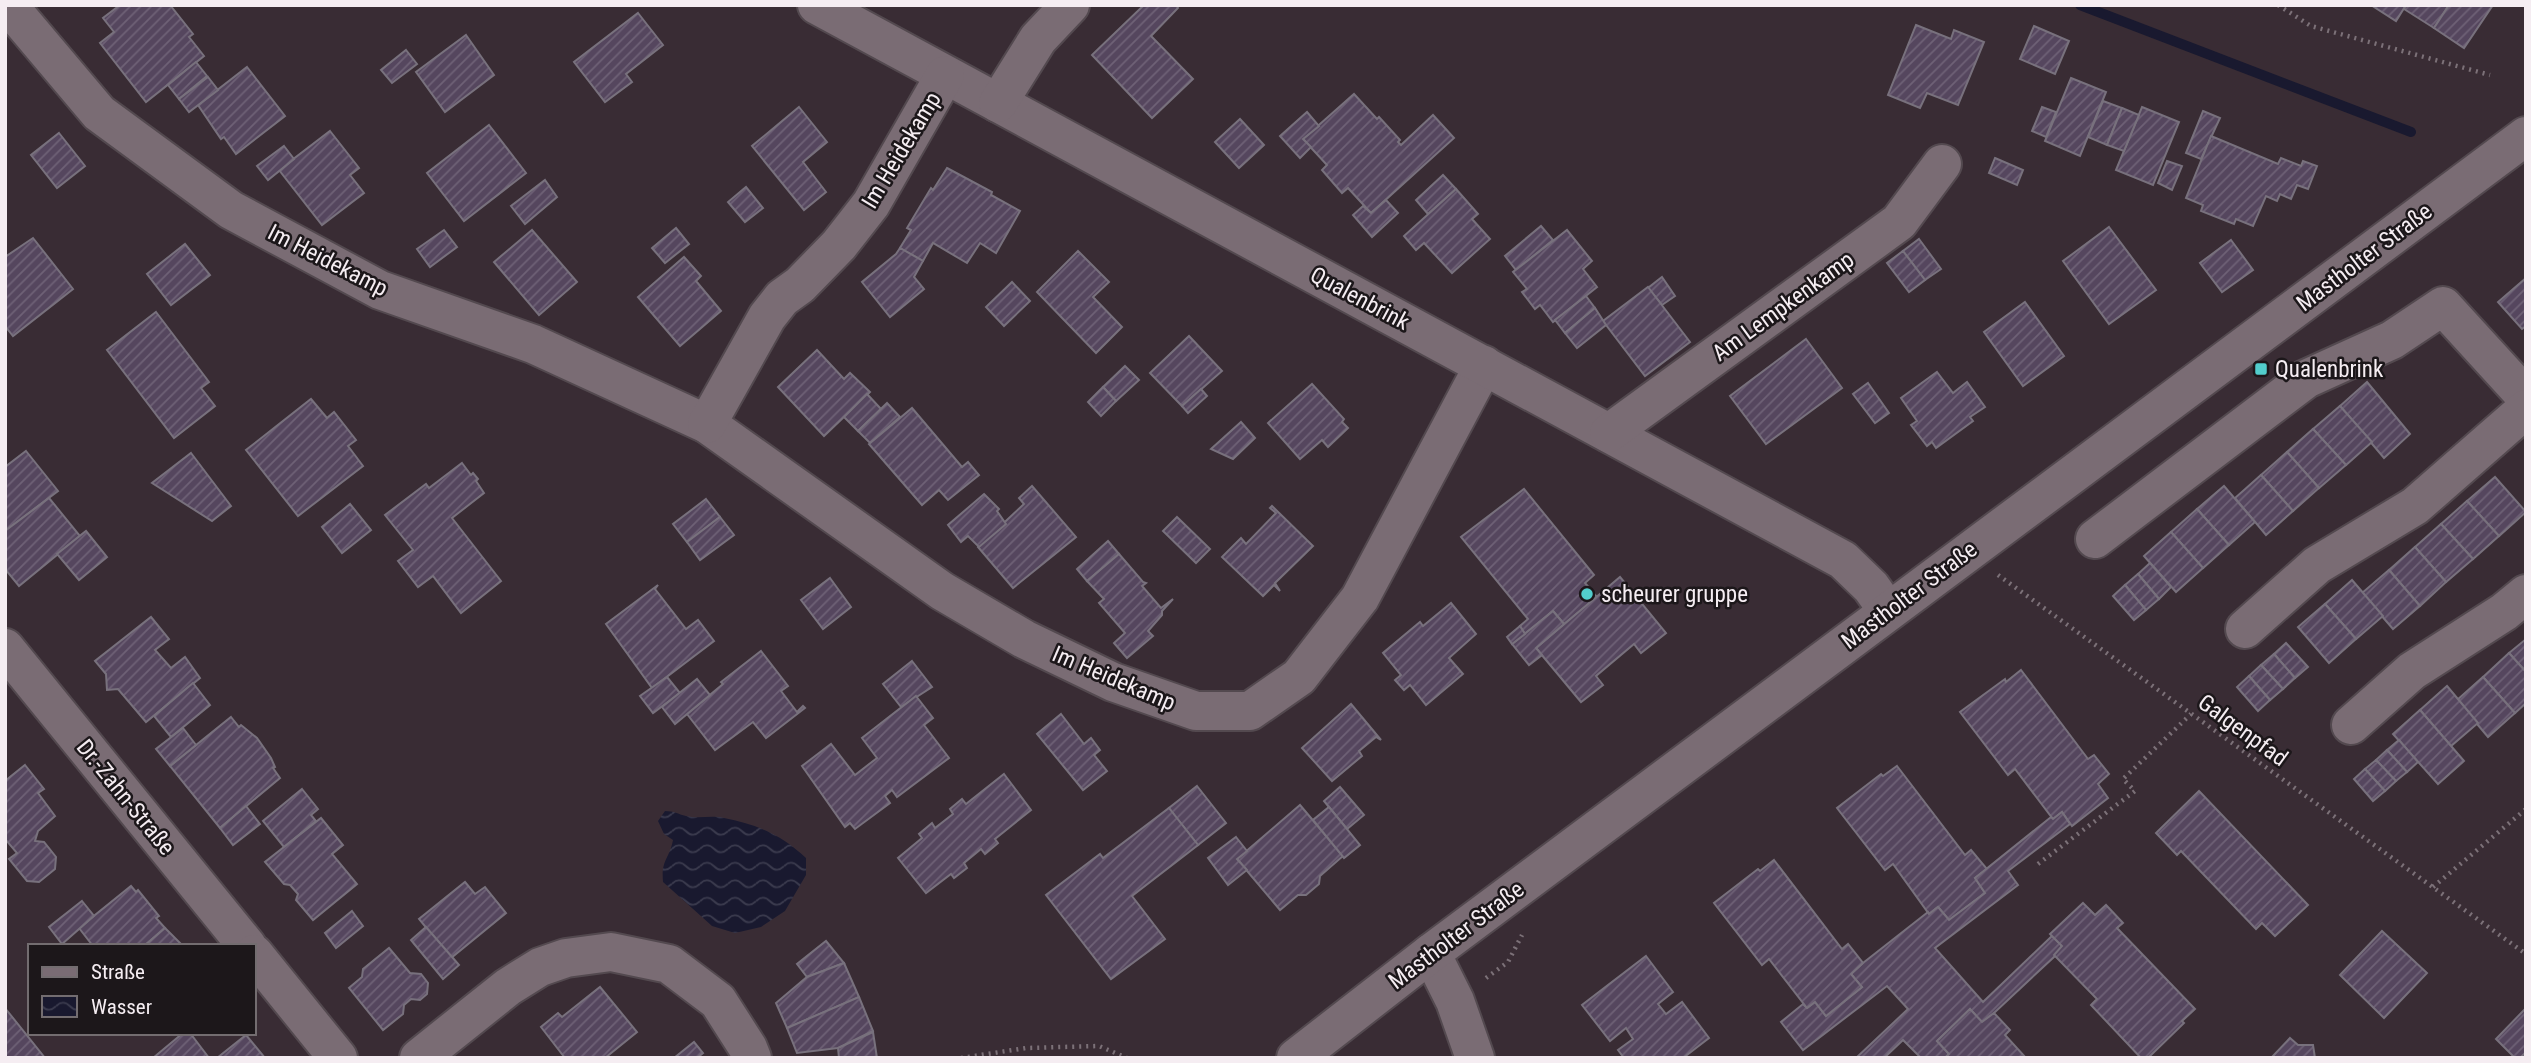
<svg xmlns="http://www.w3.org/2000/svg" width="2531" height="1063" font-family="'Roboto Condensed',sans-serif">
  <defs>
    <pattern id="water-waves" width="16" height="10" patternUnits="userSpaceOnUse" patternTransform="scale(1.75)"><rect width="16" height="10" fill="#19192f"/><path d="M0 5q4-4 8 0t8 0" fill="none" stroke="#3b3b4e"/></pattern>
    <pattern id="building-hatch" width="6" height="6" patternUnits="userSpaceOnUse" patternTransform="scale(1.75)"><rect width="6" height="6" fill="#55465e"/><path d="M-1 1l2-2M0 6l6-6M5 7l2-2" fill="none" stroke="#6e6176"/></pattern>
  </defs>
  <rect width="100%" height="100%" fill="#392c34"/>
  <path fill="url(#water-waves)" d="M665 811C674 811 678 814 686 816 698 819 712 815 724 818 756 824 782 835 806 858V875L785 911 761 927 735 933 712 926 663 882C661 859 669 860 673 840L664 834 658 821Z"/>
  <g fill="none" stroke-linecap="round" stroke-linejoin="round">
    <polyline stroke="#19192f" stroke-width="10" points="2080,5 2411,132"/>
  </g>
  <g fill="url(#building-hatch)" stroke="#78717d" stroke-width="2">
    <polygon points="120,5 170,5 193,34 189,37 204,56 146,102 100,43 114,32 103,18"/>
    <polygon points="1144,5 1176,5 1178,8 1151,36 1193,79 1152,118 1092,55"/>
    <polygon points="2371,5 2406,5 2396,21"/>
    <polygon points="2406,5 2449,5 2434,28 2404,9"/>
    <polygon points="2449,5 2493,5 2464,48 2434,28"/>
    <polygon points="638,13 663,45 626,74 632,82 605,102 574,62"/>
    <polygon points="1916,25 1951,39 1954,30 1984,42 1958,105 1927,93 1920,108 1888,95"/>
    <polygon points="2034,26 2069,41 2055,74 2020,59"/>
    <polygon points="466,35 494,75 445,112 416,72"/>
    <polygon points="406,50 417,64 392,83 381,70"/>
    <polygon points="196,62 207,76 179,99 168,85"/>
    <polygon points="247,67 285,116 236,154 224,137 221,139 198,105"/>
    <polygon points="208,77 218,90 189,112 179,99"/>
    <polygon points="2071,78 2106,92 2080,156 2045,141"/>
    <polygon points="1354,94 1377,119 1379,117 1400,140 1398,142 1401,145 1433,115 1454,138 1371,213 1348,188 1342,193 1322,170 1327,165 1303,139"/>
    <polygon points="2103,101 2122,108 2107,145 2088,137"/>
    <polygon points="799,107 827,142 803,162 826,192 804,210 752,146"/>
    <polygon points="2042,107 2056,112 2046,137 2032,131"/>
    <polygon points="2142,107 2179,122 2153,185 2116,170"/>
    <polygon points="2122,108 2139,115 2124,151 2107,145"/>
    <polygon points="2203,111 2220,118 2201,159 2186,153"/>
    <polygon points="1307,112 1319,126 1303,139 1311,147 1300,158 1280,136"/>
    <polygon points="1240,119 1264,145 1239,168 1215,142"/>
    <polygon points="489,125 526,173 464,221 427,173"/>
    <polygon points="330,131 359,168 350,175 364,193 322,225 279,170"/>
    <polygon points="59,133 85,166 57,188 31,155"/>
    <polygon points="2211,136 2278,164 2281,158 2301,166 2303,161 2317,166 2308,189 2297,185 2291,199 2280,194 2277,201 2266,196 2253,226 2236,219 2234,224 2201,211 2203,205 2186,198"/>
    <polygon points="284,146 294,159 268,180 257,166"/>
    <polygon points="1995,158 2023,170 2017,185 1989,173"/>
    <polygon points="2167,161 2182,166 2172,190 2158,183"/>
    <polygon points="947,168 992,192 991,195 1020,211 996,253 980,243 967,263 933,243 923,261 900,248 911,230 907,228 931,188 933,190"/>
    <polygon points="1443,175 1456,189 1428,214 1416,200"/>
    <polygon points="545,180 557,197 525,224 511,206"/>
    <polygon points="746,187 763,208 745,222 728,202"/>
    <polygon points="1456,189 1478,214 1472,219 1490,239 1452,273 1424,243 1416,250 1404,236"/>
    <polygon points="1386,200 1398,213 1372,237 1353,215 1363,206 1371,213"/>
    <polygon points="1541,226 1553,240 1516,270 1505,256"/>
    <polygon points="2109,227 2156,290 2109,324 2063,261"/>
    <polygon points="676,228 689,244 665,263 652,248"/>
    <polygon points="444,230 457,247 430,267 417,249"/>
    <polygon points="532,230 577,282 539,315 494,262"/>
    <polygon points="1567,230 1592,261 1583,269 1597,287 1553,322 1540,305 1535,309 1522,292 1527,289 1513,272"/>
    <polygon points="33,238 73,289 13,336 5,326 5,257"/>
    <polygon points="1919,239 1941,269 1925,280 1903,251"/>
    <polygon points="2231,240 2253,270 2222,292 2200,263"/>
    <polygon points="185,244 210,275 171,305 147,274"/>
    <polygon points="900,248 923,261 914,277 924,289 890,317 862,282 896,254"/>
    <polygon points="1078,251 1109,282 1093,297 1122,327 1096,353 1037,292"/>
    <polygon points="1903,251 1925,280 1909,292 1887,263"/>
    <polygon points="684,257 701,276 696,281 721,311 680,346 638,297"/>
    <polygon points="1662,277 1675,296 1662,305 1648,288"/>
    <polygon points="2526,278 2526,326 2522,329 2498,302"/>
    <polygon points="1012,282 1030,301 1004,326 986,307"/>
    <polygon points="1648,287 1690,342 1645,376 1603,321"/>
    <polygon points="1586,296 1595,308 1565,333 1555,320"/>
    <polygon points="2025,302 2064,356 2023,386 1984,332"/>
    <polygon points="1595,308 1606,325 1577,348 1565,333"/>
    <polygon points="156,312 209,382 201,388 215,406 174,438 107,350"/>
    <polygon points="1189,336 1222,371 1182,406 1150,373"/>
    <polygon points="1806,339 1842,388 1766,444 1730,396"/>
    <polygon points="817,350 844,379 850,373 870,392 824,436 778,387"/>
    <polygon points="1125,366 1139,380 1116,401 1103,387"/>
    <polygon points="1937,372 1953,393 1967,382 1985,407 1970,417 1973,421 1936,448 1932,442 1927,446 1911,425 1917,421 1901,398"/>
    <polygon points="2367,382 2410,434 2384,458 2340,406"/>
    <polygon points="1868,383 1889,413 1875,423 1853,394"/>
    <polygon points="1312,384 1344,419 1342,422 1348,428 1328,447 1322,440 1300,459 1268,423"/>
    <polygon points="1103,387 1116,401 1101,416 1088,402"/>
    <polygon points="1201,389 1207,396 1188,413 1182,406"/>
    <polygon points="867,394 881,409 858,431 844,417"/>
    <polygon points="311,399 327,418 334,412 356,440 348,446 363,466 298,516 246,450"/>
    <polygon points="887,403 900,417 870,443 858,431"/>
    <polygon points="2340,406 2372,442 2346,465 2313,429"/>
    <polygon points="912,408 962,467 968,462 979,475 948,500 939,490 922,505 869,444"/>
    <polygon points="1241,422 1255,438 1233,459 1211,449"/>
    <polygon points="2313,429 2346,465 2319,488 2287,452"/>
    <polygon points="26,451 58,491 5,531 5,467"/>
    <polygon points="2287,452 2319,488 2293,511 2261,475"/>
    <polygon points="191,453 231,506 212,521 152,483"/>
    <polygon points="462,463 471,475 473,473 478,479 476,481 484,493 452,518 501,581 461,613 433,576 418,587 398,561 413,550 385,515 426,484 429,488"/>
    <polygon points="2261,475 2293,511 2266,535 2235,498"/>
    <polygon points="2495,477 2526,512 2499,536 2467,501"/>
    <polygon points="1032,486 1076,537 1013,588 978,547 1024,504 1019,498"/>
    <polygon points="2224,486 2255,522 2229,545 2197,509"/>
    <polygon points="1524,489 1594,575 1585,583 1597,597 1564,624 1553,611 1525,634 1520,626 1528,619 1461,537"/>
    <polygon points="984,494 999,509 997,511 1006,524 979,547 968,536 961,542 948,525"/>
    <polygon points="49,498 80,536 19,586 5,569 5,531"/>
    <polygon points="706,499 720,517 687,542 673,524"/>
    <polygon points="2467,501 2499,536 2473,559 2441,524"/>
    <polygon points="350,504 371,530 342,553 322,527"/>
    <polygon points="1272,506 1313,546 1275,583 1280,591 1274,585 1263,596 1222,557 1241,538 1246,544 1276,513 1270,508"/>
    <polygon points="2197,509 2229,545 2203,568 2171,532"/>
    <polygon points="720,517 734,535 700,560 687,542"/>
    <polygon points="1177,517 1210,549 1196,563 1163,531"/>
    <polygon points="2441,524 2473,559 2446,582 2415,547"/>
    <polygon points="86,531 107,557 79,580 57,554"/>
    <polygon points="2171,532 2203,568 2176,592 2144,556"/>
    <polygon points="1108,541 1119,554 1087,581 1077,569"/>
    <polygon points="2415,547 2446,582 2420,606 2389,570"/>
    <polygon points="1119,554 1143,582 1146,583 1142,586 1161,608 1173,599 1162,611 1162,615 1148,631 1153,636 1127,658 1114,643 1125,633 1099,603 1104,599 1087,581"/>
    <polygon points="2150,563 2171,587 2159,599 2138,574"/>
    <polygon points="2389,570 2420,606 2393,629 2362,593"/>
    <polygon points="2138,574 2159,599 2146,610 2125,585"/>
    <polygon points="1620,577 1666,633 1641,653 1634,644 1596,676 1603,685 1581,702 1536,648"/>
    <polygon points="830,578 851,607 823,629 801,600"/>
    <polygon points="2352,580 2383,616 2356,639 2325,604"/>
    <polygon points="658,585 655,589 686,629 698,620 714,641 652,688 606,624"/>
    <polygon points="2125,585 2146,610 2134,620 2113,596"/>
    <polygon points="1451,603 1476,634 1449,658 1463,674 1426,705 1410,685 1404,690 1395,680 1401,675 1383,653 1420,622 1423,626"/>
    <polygon points="2325,604 2356,639 2329,663 2298,627"/>
    <polygon points="1553,611 1564,624 1536,648 1542,655 1529,665 1512,644"/>
    <polygon points="151,617 169,639 155,650 171,668 185,657 200,678 146,722 118,689 107,690 106,674 95,661"/>
    <polygon points="1520,626 1525,634 1512,644 1507,637"/>
    <polygon points="2526,639 2526,672 2509,653"/>
    <polygon points="2286,643 2308,667 2295,678 2274,654"/>
    <polygon points="761,651 788,686 781,691 797,712 803,706 805,708 766,738 753,722 715,750 687,714 723,684 721,682"/>
    <polygon points="2509,653 2526,672 2526,703 2515,713 2483,677"/>
    <polygon points="2274,654 2295,678 2283,689 2261,665"/>
    <polygon points="912,661 932,687 901,707 883,684"/>
    <polygon points="2261,665 2283,689 2270,700 2249,676"/>
    <polygon points="2021,670 2088,759 2094,755 2109,774 2098,784 2108,798 2072,826 2062,812 2053,819 2015,769 2008,775 1960,712 2005,679 2006,682"/>
    <polygon points="2249,676 2270,700 2258,711 2237,687"/>
    <polygon points="667,677 680,693 653,713 640,696"/>
    <polygon points="2483,677 2515,713 2488,737 2457,700"/>
    <polygon points="697,679 710,695 675,724 662,707"/>
    <polygon points="193,683 210,705 171,737 154,716"/>
    <polygon points="2447,686 2478,723 2451,746 2420,710"/>
    <polygon points="916,696 933,718 924,725 949,758 897,797 892,790 885,796 890,803 855,829 850,823 845,827 802,766 831,744 855,775 877,758 862,738"/>
    <polygon points="1351,704 1381,740 1376,737 1359,751 1362,756 1332,781 1302,748"/>
    <polygon points="2420,710 2464,761 2438,784 2393,734"/>
    <polygon points="1061,714 1084,744 1091,738 1100,750 1094,755 1107,771 1083,790 1037,734"/>
    <polygon points="231,717 239,727 241,725 257,738 271,758 275,767 273,768 280,778 220,828 170,766"/>
    <polygon points="183,728 196,745 170,766 156,749"/>
    <polygon points="2399,740 2418,762 2407,772 2387,750"/>
    <polygon points="2387,750 2407,772 2396,781 2376,760"/>
    <polygon points="2376,760 2396,781 2385,791 2365,769"/>
    <polygon points="25,765 44,789 38,793 55,816 38,831 35,841 44,842 56,857 55,869 39,882 27,881 9,859 17,853 5,839 5,781"/>
    <polygon points="1897,766 1965,855 1971,850 1987,869 1975,878 1985,893 1949,920 1938,907 1929,914 1893,864 1885,870 1837,808 1881,774 1883,776"/>
    <polygon points="2365,769 2385,791 2373,801 2354,779"/>
    <polygon points="1004,774 1031,810 995,839 998,843 985,854 981,849 964,863 967,868 954,878 951,874 926,893 898,858 922,838 919,834 932,823 935,828 953,814 950,809 962,799 966,804"/>
    <polygon points="1197,786 1226,823 1198,845 1169,808"/>
    <polygon points="1340,787 1364,815 1347,829 1324,801"/>
    <polygon points="302,789 318,809 311,815 316,821 284,847 263,821"/>
    <polygon points="2199,791 2308,905 2275,936 2262,923 2256,929 2181,851 2177,855 2156,833"/>
    <polygon points="1300,805 1343,856 1320,876 1319,884 1306,895 1298,895 1280,910 1237,859"/>
    <polygon points="246,806 260,824 233,845 220,828"/>
    <polygon points="1329,807 1360,845 1344,858 1313,820"/>
    <polygon points="1169,808 1198,845 1132,896 1165,939 1111,979 1046,895 1100,854 1103,858"/>
    <polygon points="2062,812 2070,824 2008,871 2018,885 1935,948 1983,1002 2052,936 2062,946 2055,956 1994,1013 1982,1022 1970,1009 1937,1041 1949,1054 1945,1058 1921,1058 1903,1040 1884,1058 1856,1058 1908,1009 1887,986 1803,1050 1781,1022 1803,1004 1807,1008 1815,1002 1826,1016 1862,987 1851,974 1863,963 1928,912 1929,914 1938,907 1949,920 1985,893 1975,878 2051,817 2053,819"/>
    <polygon points="321,818 343,845 332,854 357,884 313,920 296,900 298,894 290,885 284,884 265,862"/>
    <polygon points="1236,837 1247,851 1237,859 1247,870 1228,885 1208,858"/>
    <polygon points="1774,860 1842,949 1848,944 1863,963 1851,974 1862,987 1826,1016 1815,1002 1807,1008 1769,959 1762,965 1714,903 1758,869 1760,871"/>
    <polygon points="465,882 475,894 485,887 506,913 451,958 419,919"/>
    <polygon points="131,886 136,892 138,890 159,916 156,918 165,928 144,946 93,946 79,928"/>
    <polygon points="82,901 94,916 62,944 49,927"/>
    <polygon points="2083,903 2095,915 2106,905 2123,923 2117,928 2195,1009 2182,1021 2184,1023 2148,1058 2141,1058 2091,1005 2097,999 2054,955 2062,946 2050,934"/>
    <polygon points="352,911 363,926 336,948 325,933"/>
    <polygon points="426,927 459,965 443,979 411,940"/>
    <polygon points="165,928 183,946 144,946"/>
    <polygon points="2382,931 2427,973 2384,1018 2340,975"/>
    <polygon points="826,941 844,963 807,977 797,964"/>
    <polygon points="389,948 410,973 421,974 428,983 427,994 420,1000 411,999 404,1005 403,1014 383,1030 349,988 362,977 363,969"/>
    <polygon points="1646,956 1673,992 1658,1004 1666,1014 1682,1002 1709,1038 1683,1058 1624,1058 1618,1050 1633,1039 1626,1028 1610,1041 1582,1005"/>
    <polygon points="844,963 859,997 787,1028 776,1003 807,977"/>
    <polygon points="600,987 637,1032 605,1058 565,1058 541,1027 558,1013 562,1017"/>
    <polygon points="859,997 873,1031 838,1048 797,1053 787,1028"/>
    <polygon points="5,1008 45,1058 5,1058"/>
    <polygon points="2526,1008 2526,1052 2520,1058 2515,1058 2496,1039"/>
    <polygon points="1970,1009 1982,1022 1994,1013 2010,1030 2005,1035 2026,1058 1945,1058 1949,1054 1937,1041"/>
    <polygon points="873,1032 877,1058 839,1058 838,1048"/>
    <polygon points="183,1033 190,1033 209,1058 153,1058"/>
    <polygon points="246,1035 265,1058 217,1058"/>
    <polygon points="2290,1038 2298,1045 2313,1045 2315,1058 2271,1058"/>
    <polygon points="694,1042 703,1053 697,1058 674,1058"/>
  </g>
  <g fill="none" stroke-linecap="round" stroke-linejoin="round">
    <defs>
      <g id="minor">
        <polyline points="8,5 99,113 231,210 380,290 533,344 707,424 942,591 1024,639 1113,682 1196,711 1250,711 1299,677 1360,598 1484,365"/>
        <polyline points="817,5 1843,560 1871,587 1888,611"/>
        <polyline points="998,103 1038,39 1070,5"/>
        <polyline points="707,424 767,317 782,298 800,285 839,245 871,204 945,75"/>
        <polyline points="1609,433 1899,222 1942,164"/>
        <polyline points="2095,539 2306,379 2392,340 2443,306 2526,397"/>
        <polyline points="2245,629 2317,565 2415,506 2526,409"/>
        <polyline points="5,648 247,946"/>
        <polyline points="2351,725 2412,671 2504,612 2526,594"/>
        <polyline points="1431,953 1455,1001 1475,1058"/>
        <polyline points="254,954 338,1058"/>
        <polyline points="419,1058 508,987 540,967 566,958 611,952 669,964 718,1001 748,1048 752,1058"/>
        <polyline points="1296,1058 1431,953 2526,136"/>
      </g>
    </defs>
    <use href="#minor" stroke="#53494f" stroke-width="42"/>
    <g stroke="#7c7178" stroke-width="4.5" stroke-dasharray="2 5" stroke-linecap="butt">
      <polyline points="2278,5 2311,26 2490,75"/>
      <polyline points="1998,575 2526,954"/>
      <polyline points="2038,864 2135,791 2123,779 2191,714"/>
      <polyline points="2433,887 2526,809"/>
      <polyline points="1486,978 1508,962 1522,935"/>
      <polyline points="961,1058 1026,1048 1099,1046 1127,1058"/>
    </g>
    <use href="#minor" stroke="#7a6c74" stroke-width="38"/>
  </g>
  <g fill="#52cdcc" stroke="#1c171a" stroke-width="2.5">
    <rect x="2254" y="362" width="14" height="14" rx="3.5"/>
    <circle cx="1587" cy="594" r="7"/>
  </g>
  <g text-anchor="middle" stroke-width="5" stroke-linejoin="round" paint-order="stroke">
    <g font-size="23" fill="#f5edf2" stroke="#1c171a">
      <text transform="translate(901 150) rotate(-59)" y="8">Im Heidekamp</text>
      <text transform="translate(2364 257) rotate(-37)" y="8">Mastholter Straße</text>
      <text transform="translate(328 260) rotate(27)" y="8">Im Heidekamp</text>
      <text transform="translate(1360 298) rotate(28)" y="8">Qualenbrink</text>
      <text transform="translate(1783 306) rotate(-36)" y="8">Am Lempkenkamp</text>
      <text transform="translate(1909 595) rotate(-37)" y="8">Mastholter Straße</text>
      <text transform="translate(1114 678) rotate(23)" y="8">Im Heidekamp</text>
      <text transform="translate(2243 730) rotate(36)" y="8">Galgenpfad</text>
      <text transform="translate(126 797) rotate(51)" y="8">Dr.-Zahn-Straße</text>
      <text transform="translate(1456 935) rotate(-37)" y="8">Mastholter Straße</text>
    </g>
    <g font-size="23" fill="#f5edf2" stroke="#1c171a" text-anchor="start">
      <text x="2275" y="377">Qualenbrink</text>
      <text x="1601" y="602">scheurer gruppe</text>
    </g>
  </g>
  <rect width="2531" height="1063" fill="none" stroke="#f5edf2" stroke-width="14"/>
  <rect x="28" y="944" width="228" height="91" fill="#1c171a" stroke="#736d70" stroke-width="2"/>
  <rect x="42" y="967" width="35" height="10" fill="#7a6c74" stroke="#736d70" stroke-width="2"/>
  <text x="91" y="979" font-size="21" fill="#f5edf2">Straße</text>
  <rect x="42" y="996" width="35" height="21" fill="url(#water-waves)" stroke="#736d70" stroke-width="2"/>
  <text x="91" y="1014" font-size="21" fill="#f5edf2">Wasser</text>
</svg>
